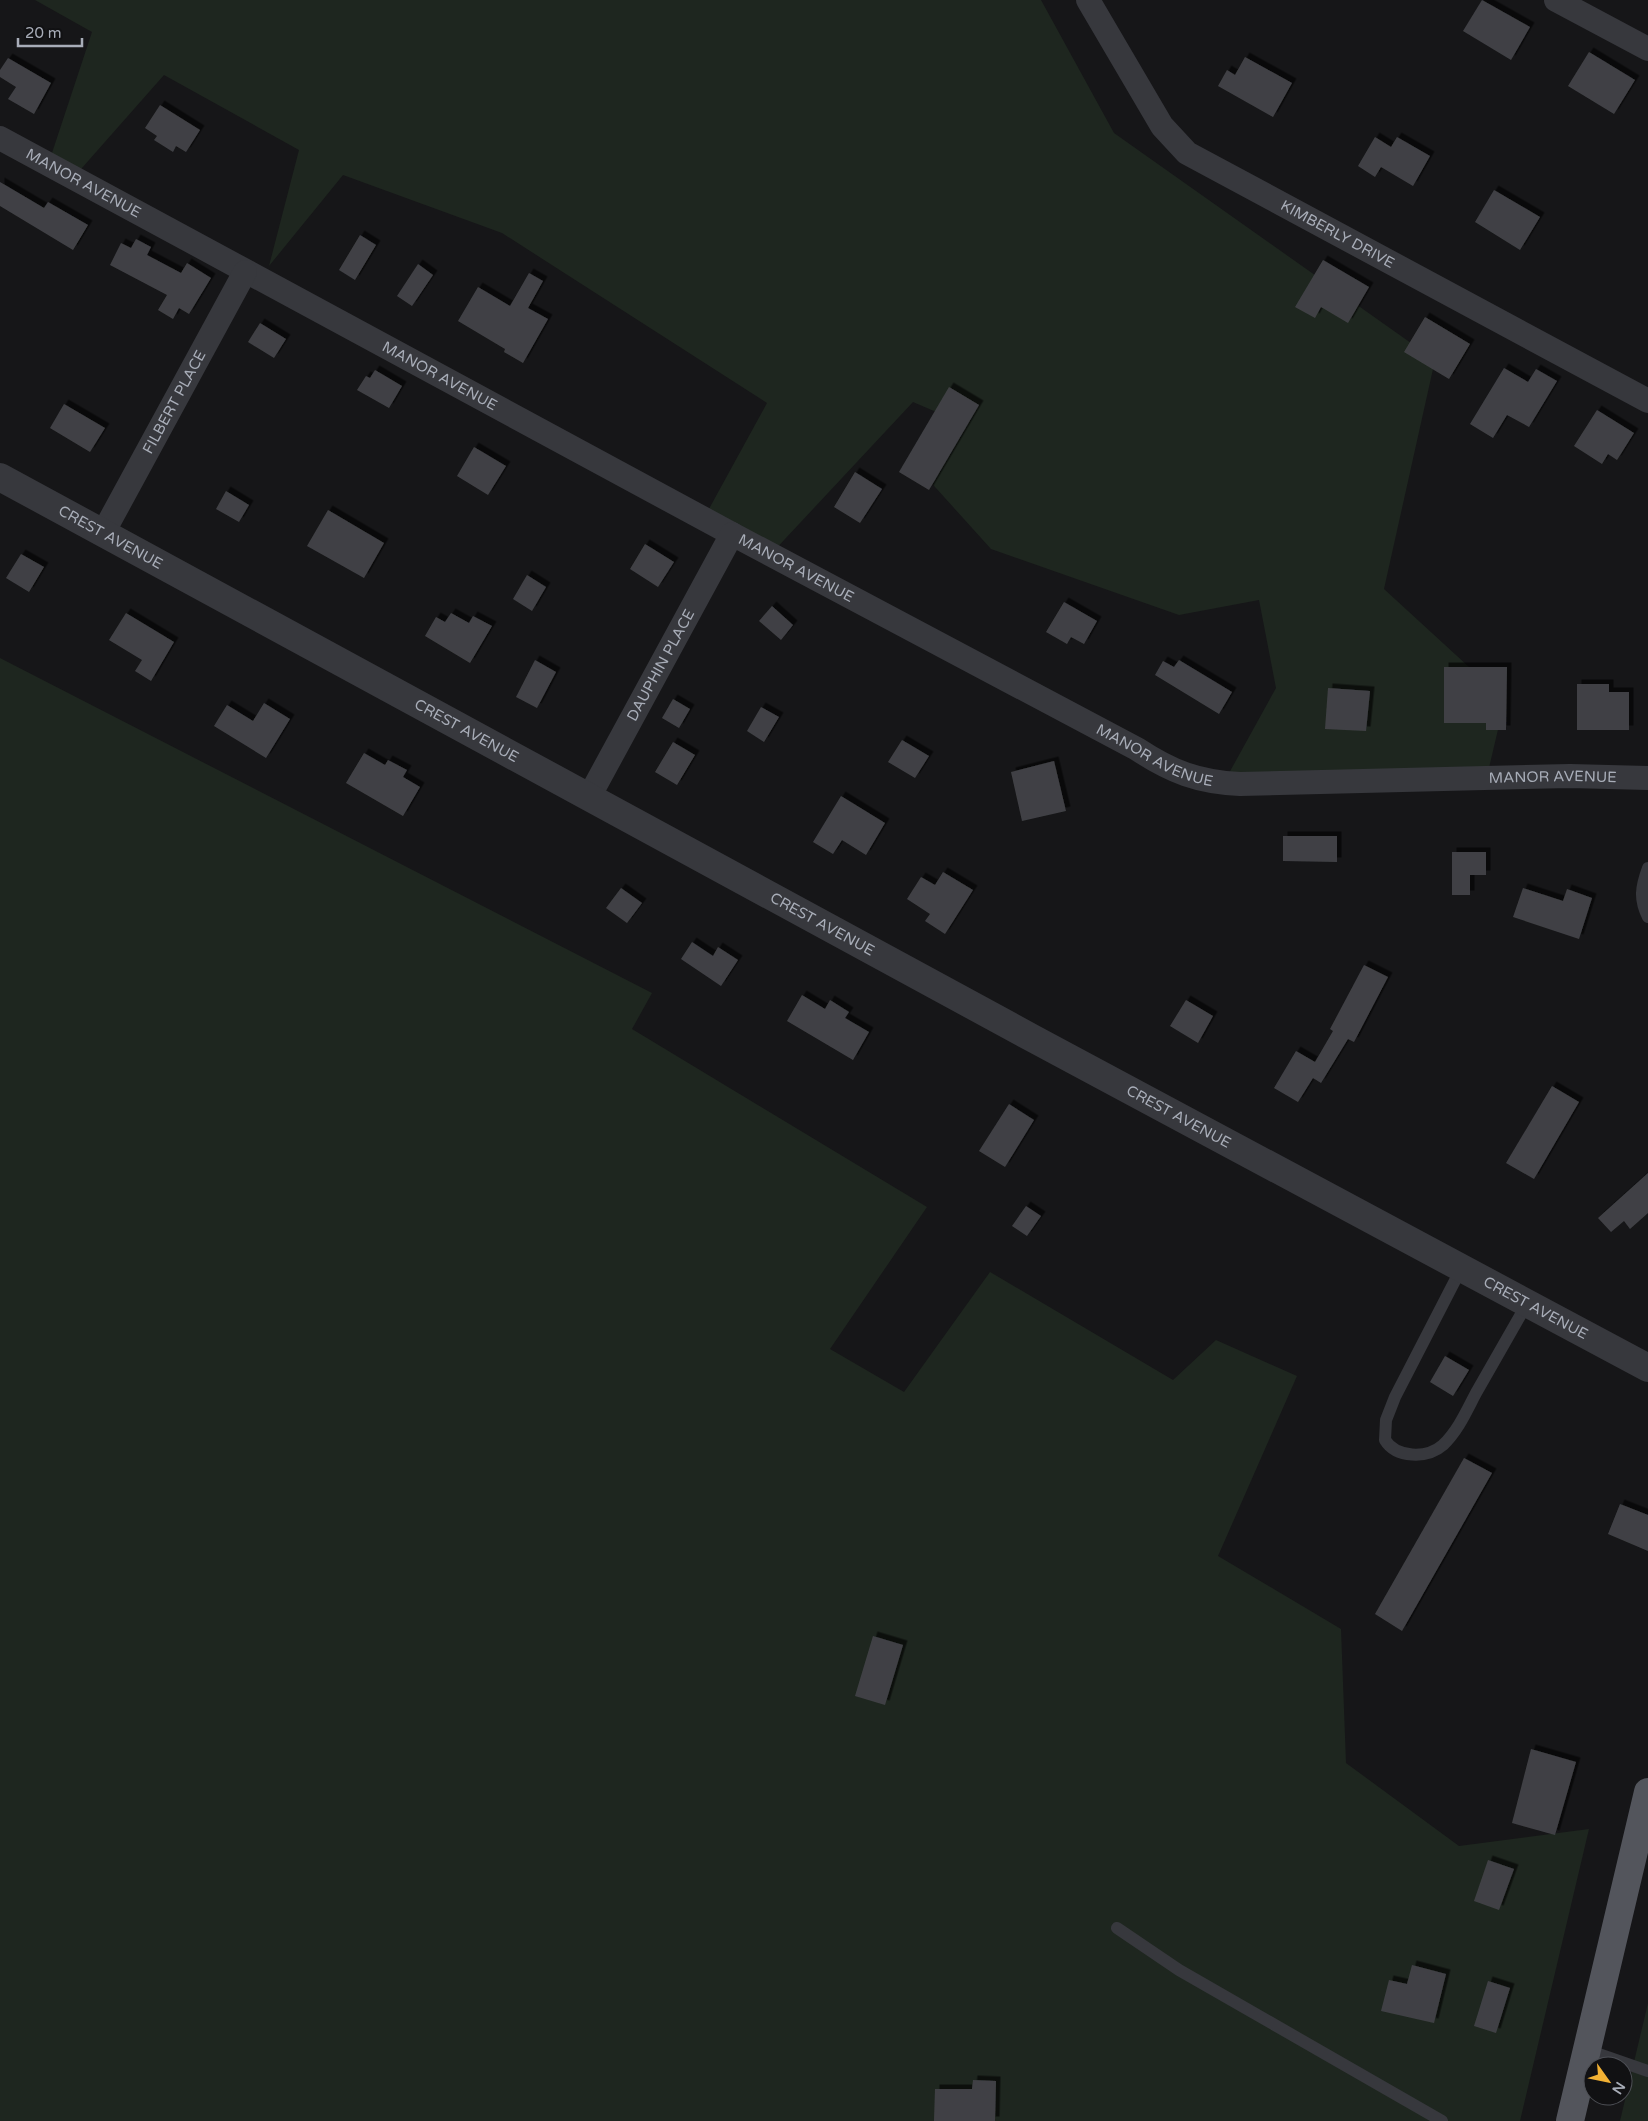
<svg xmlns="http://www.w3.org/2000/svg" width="1648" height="2121" font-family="'Varela Round',sans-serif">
  <defs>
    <filter id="shadow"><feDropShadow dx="4.5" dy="-4.5" stdDeviation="0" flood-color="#0009"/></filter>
  </defs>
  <rect width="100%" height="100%" fill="#161618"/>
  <g fill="#1e261f">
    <polygon points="35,0 1041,0 1114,133 1435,360 1384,589 1505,700 1484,789 1223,784 1276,688 1259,600 1179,615 991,549 917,467 941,414 913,402 771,554 704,518 767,403 502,233 343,175 269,266 299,150 164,75 74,177 48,165 92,32"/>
    <polygon points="0,658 652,993 632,1029 927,1207 830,1349 904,1392 990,1272 1173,1380 1216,1340 1297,1376 1218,1556 1341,1629 1346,1763 1459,1846 1589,1829 1520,2121 0,2121"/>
    <polygon points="1648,2003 1648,2121 1620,2121"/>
  </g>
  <g fill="#404145" filter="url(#shadow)">
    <polygon points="1482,0 1530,27 1511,60 1463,31"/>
    <polygon points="1589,52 1635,80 1614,114 1568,86"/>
    <polygon points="1245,57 1292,83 1273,117 1218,86 1227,70 1235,75"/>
    <polygon points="8,58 51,83 34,114 8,99 16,87 0,77 0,70"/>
    <polygon points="160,105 200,130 186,152 176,146 173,152 154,140 157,136 145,128"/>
    <polygon points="1375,137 1391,147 1397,137 1430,156 1413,186 1381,167 1375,177 1358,166"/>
    <polygon points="0,182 44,208 48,202 88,225 73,250 0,206"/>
    <polygon points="1494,190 1540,217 1520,250 1475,222"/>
    <polygon points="360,235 376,245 355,280 339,270"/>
    <polygon points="136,239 151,247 147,255 181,273 187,263 211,278 189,314 179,308 173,319 158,310 167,295 110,265 121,243 131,248"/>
    <polygon points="1323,260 1369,287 1348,323 1321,307 1315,318 1295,307"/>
    <polygon points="418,264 433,275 412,306 397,296"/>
    <polygon points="529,273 543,281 528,308 548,319 523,363 504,352 505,349 458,321 478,287 510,306"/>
    <polygon points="1425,317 1470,344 1449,379 1404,352"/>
    <polygon points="260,323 286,339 274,358 248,342"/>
    <polygon points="1504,368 1528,382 1536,369 1557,381 1529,427 1507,415 1493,438 1470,424"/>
    <polygon points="375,370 402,386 389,408 357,390 366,376 370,378"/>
    <polygon points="949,387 979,405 929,490 899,472"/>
    <polygon points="64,404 105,428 90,452 50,428"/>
    <polygon points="1597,410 1634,433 1617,460 1608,454 1602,464 1574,446"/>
    <polygon points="474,447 506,466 488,495 457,476"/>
    <polygon points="855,472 882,489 860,523 834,507"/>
    <polygon points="226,491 249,505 239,522 216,509"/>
    <polygon points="328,510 384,543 364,578 307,546"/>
    <polygon points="645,544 674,562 658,587 630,569"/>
    <polygon points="21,554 44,567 29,592 6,578"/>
    <polygon points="527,575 546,587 532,611 513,599"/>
    <polygon points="1064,602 1097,621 1084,644 1071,637 1067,644 1046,632"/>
    <polygon points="772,606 793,625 781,640 759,621"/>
    <polygon points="126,613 174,642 151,681 135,671 142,660 109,640"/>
    <polygon points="451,613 469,623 473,616 492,626 470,663 425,636 436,617 445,622"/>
    <polygon points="535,660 556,672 537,708 516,697"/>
    <polygon points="1179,660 1232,692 1219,714 1155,675 1163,661 1174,667"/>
    <polygon points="1444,667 1507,667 1506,730 1486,730 1486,723 1444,723"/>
    <polygon points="1577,684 1609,684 1609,692 1629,692 1629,730 1577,730"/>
    <polygon points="1328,688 1370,691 1366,731 1325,729"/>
    <polygon points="673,699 690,709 679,728 662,718"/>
    <polygon points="264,703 290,719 266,758 214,726 227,705 253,721"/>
    <polygon points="761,707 779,717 764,742 747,731"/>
    <polygon points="902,740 929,756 915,778 888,762"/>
    <polygon points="673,742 695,755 677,785 655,772"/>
    <polygon points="364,753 385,765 388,760 407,770 403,777 420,787 403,816 346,783"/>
    <polygon points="1054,761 1066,811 1022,821 1011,772"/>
    <polygon points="841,796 885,823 866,855 842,840 833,854 813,842"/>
    <polygon points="1283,836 1337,836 1337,862 1283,861"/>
    <polygon points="1452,852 1486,852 1486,875 1470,875 1470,895 1452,895"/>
    <polygon points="943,872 973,890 945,934 925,921 930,914 907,899 921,877 935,885"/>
    <polygon points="621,888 642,903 627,923 606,908"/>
    <polygon points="1523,888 1563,901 1567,889 1592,898 1579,939 1513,917"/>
    <polygon points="692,942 713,956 718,947 738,960 721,986 681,959"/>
    <polygon points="1364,965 1388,977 1354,1042 1348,1039 1321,1083 1313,1078 1298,1102 1274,1088 1296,1051 1315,1062 1333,1031 1330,1029"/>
    <polygon points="802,995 825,1009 830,1000 849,1012 845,1018 869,1032 853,1060 787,1021"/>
    <polygon points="1186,1000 1213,1016 1198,1043 1170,1026"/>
    <polygon points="1552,1086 1579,1102 1534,1179 1506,1163"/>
    <polygon points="1009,1104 1034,1120 1005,1167 979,1151"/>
    <polygon points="1648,1173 1648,1213 1630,1229 1624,1221 1611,1232 1598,1218"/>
    <polygon points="1026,1206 1041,1216 1027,1236 1012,1226"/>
    <polygon points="1445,1356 1469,1370 1453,1396 1430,1382"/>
    <polygon points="1464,1458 1492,1473 1402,1631 1375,1614"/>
    <polygon points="1620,1504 1648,1515 1648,1551 1608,1534"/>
    <polygon points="873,1636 903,1645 885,1705 855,1696"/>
    <polygon points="1531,1749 1576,1762 1555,1835 1512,1823"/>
    <polygon points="1488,1860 1514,1869 1499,1910 1474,1901"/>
    <polygon points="1412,1965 1446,1974 1434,2023 1381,2011 1389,1980 1407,1984"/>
    <polygon points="1488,1981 1510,1988 1496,2033 1474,2026"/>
    <polygon points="973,2080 996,2081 995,2121 934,2121 935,2089 972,2089"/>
  </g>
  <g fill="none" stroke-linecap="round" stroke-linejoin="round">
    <g stroke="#37383d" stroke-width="12">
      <path d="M1648 868C1641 887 1639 899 1648 917"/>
      <path d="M1462 1267 1395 1397 1386 1420 1385 1440C1396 1458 1427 1459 1443 1445 1458 1431 1467 1410 1476 1393 1493 1363 1511 1332 1528 1302"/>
      <polyline points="1117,1928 1179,1970 1442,2121"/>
      <polyline points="1587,2050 1648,2071"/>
    </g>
    <g stroke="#37383d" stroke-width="24">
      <path id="s1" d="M1088 0 1162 126 1187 153 1648 401"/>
      <polyline points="1556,0 1648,49"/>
      <path id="s2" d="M0 138 732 534 1137 749C1172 772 1198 782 1240 784L1570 776 1648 778"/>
      <path id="s3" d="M103 533 245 272"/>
      <path id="s4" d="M589 797 732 534"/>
    </g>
    <path stroke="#37383d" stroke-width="28" id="s5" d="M0 477 1034 1039 1648 1368"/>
    <polyline stroke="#53555c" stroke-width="28" points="1570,2121 1648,1792"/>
  </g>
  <g text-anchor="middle" stroke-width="4" stroke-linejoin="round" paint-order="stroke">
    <g font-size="15" fill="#a8adb8" stroke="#111113">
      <text dy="5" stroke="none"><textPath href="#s2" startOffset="95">MANOR AVENUE</textPath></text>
      <text dy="5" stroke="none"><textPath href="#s1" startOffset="354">KIMBERLY DRIVE</textPath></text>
      <text dy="5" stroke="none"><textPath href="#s2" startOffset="500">MANOR AVENUE</textPath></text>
      <text dy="5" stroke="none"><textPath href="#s3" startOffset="149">FILBERT PLACE</textPath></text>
      <text dy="5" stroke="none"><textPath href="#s5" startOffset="126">CREST AVENUE</textPath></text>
      <text dy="5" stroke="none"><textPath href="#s2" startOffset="905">MANOR AVENUE</textPath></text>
      <text dy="5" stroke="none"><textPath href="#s4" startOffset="150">DAUPHIN PLACE</textPath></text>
      <text dy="5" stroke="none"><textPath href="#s5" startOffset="531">CREST AVENUE</textPath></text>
      <text dy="5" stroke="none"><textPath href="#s2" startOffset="1310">MANOR AVENUE</textPath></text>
      <text dy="5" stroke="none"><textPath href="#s2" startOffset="1714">MANOR AVENUE</textPath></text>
      <text dy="5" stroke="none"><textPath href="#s5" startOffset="936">CREST AVENUE</textPath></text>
      <text dy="5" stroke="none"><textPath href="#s5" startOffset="1341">CREST AVENUE</textPath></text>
      <text dy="5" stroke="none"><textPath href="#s5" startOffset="1746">CREST AVENUE</textPath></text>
    </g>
  </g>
  <g transform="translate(1608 2081) rotate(123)"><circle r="24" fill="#111113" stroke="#4d4f55"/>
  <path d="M0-4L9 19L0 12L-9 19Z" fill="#f2b134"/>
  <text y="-8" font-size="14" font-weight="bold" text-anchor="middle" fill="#a8adb8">N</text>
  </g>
  <path d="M18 38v8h64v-8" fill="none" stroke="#a8adb8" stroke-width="2.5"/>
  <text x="25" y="38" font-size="15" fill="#a8adb8" stroke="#111113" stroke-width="4" paint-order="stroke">20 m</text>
</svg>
